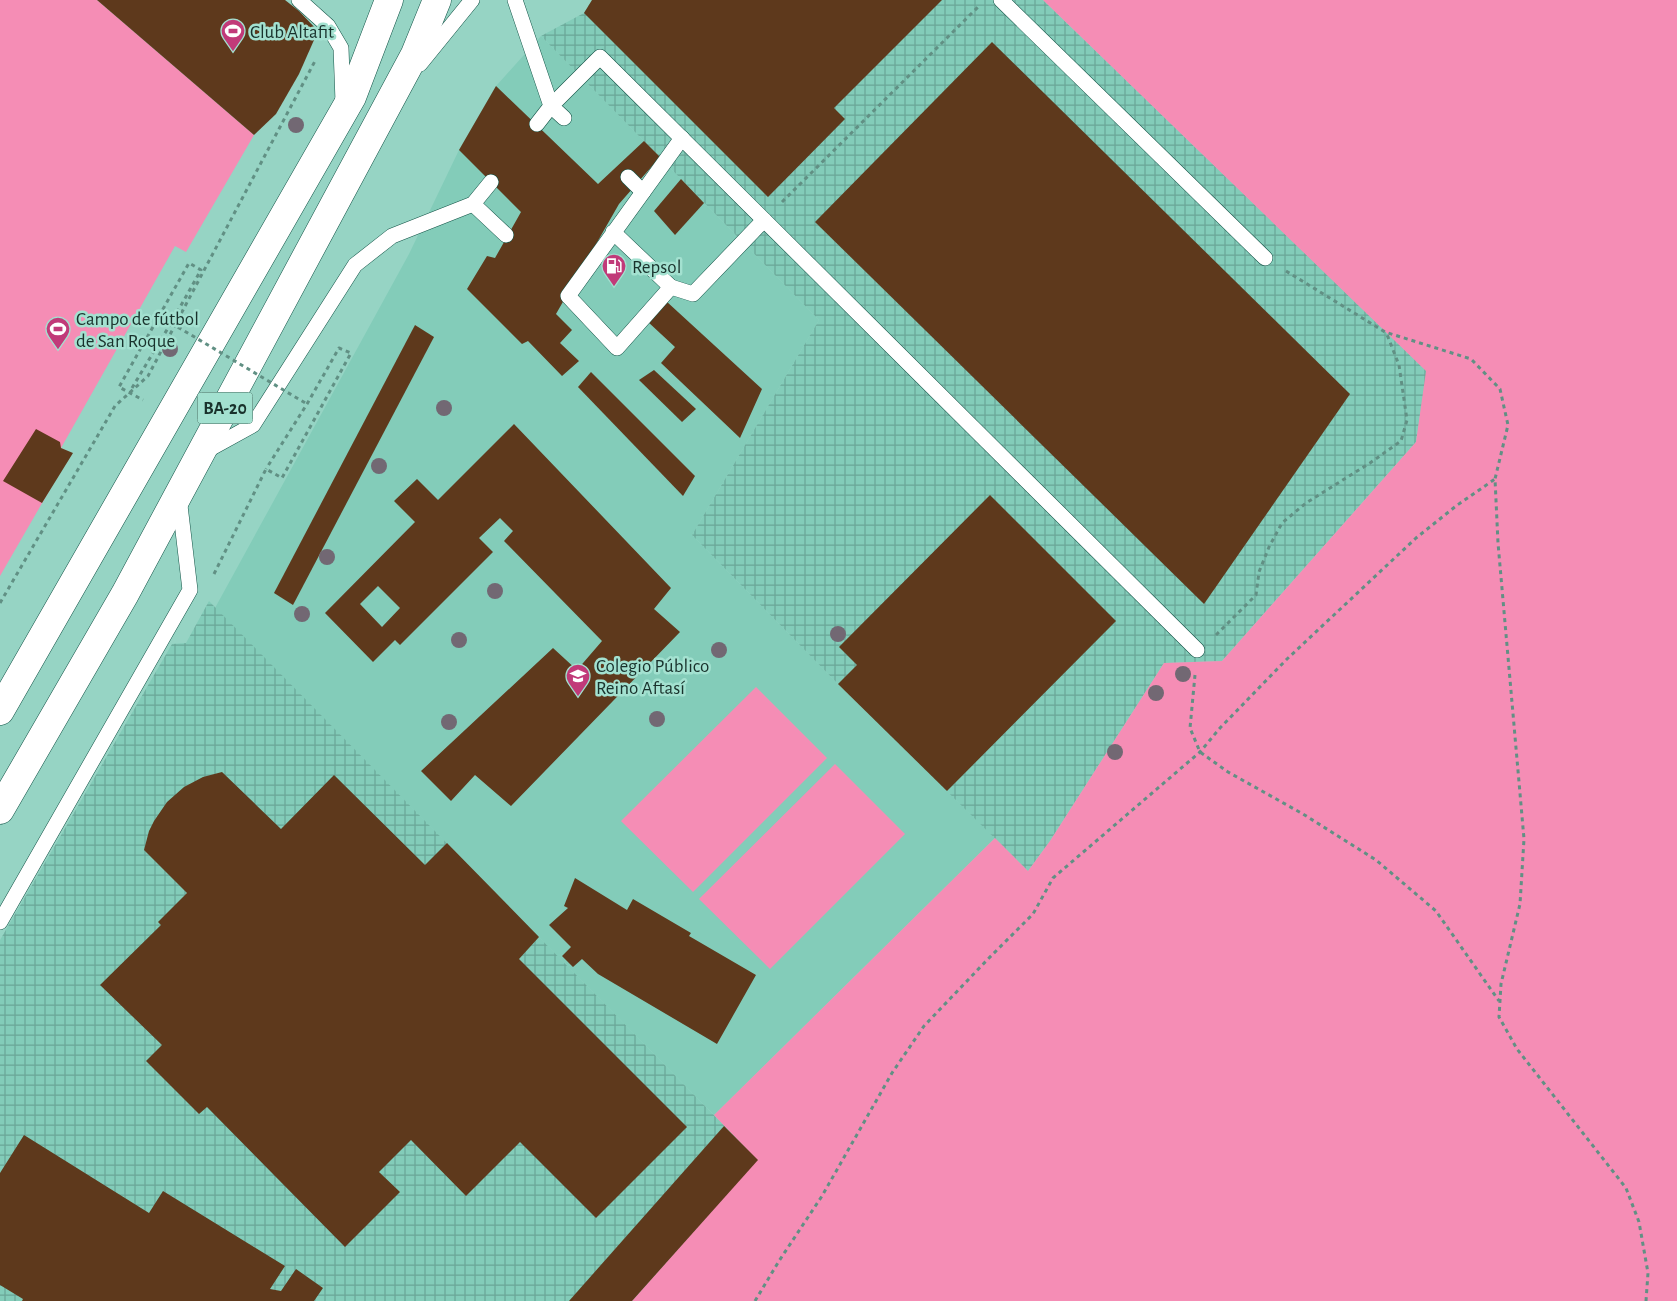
<svg xmlns="http://www.w3.org/2000/svg" width="1677" height="1301" font-family="'Alegreya Sans',sans-serif">
  <defs>
    <pattern id="industrial-grid" width="8" height="8" patternUnits="userSpaceOnUse" patternTransform="scale(1.25)"><rect width="8" height="8" fill="#83ccb9"/><path d="M0 4h8M4 0v8" fill="none" stroke="#6aa697"/></pattern>
  </defs>
  <rect width="100%" height="100%" fill="#96d4c4"/>
  <polygon fill="#83ccb9" points="541,36 819,320 692,535 838,684 995,838 714,1115 215,608 409,254 459,150 496,86"/>
  <g fill="url(#industrial-grid)">
    <polygon points="592,0 1043,0 1427,371 1416,442 1222,661 1164,663 1050,841 1028,871 838,684 692,535 819,320 541,36 584,13"/>
    <polygon points="209,601 758,1160 632,1301 0,1301 0,940 172,644 186,643"/>
  </g>
  <g fill="#f58db5">
    <polygon points="0,0 97,0 254,135 186,252 175,246 61,448 71,453 0,576"/>
    <polygon points="1043,0 1677,0 1677,1301 632,1301 757,1160 714,1115 995,838 1028,871 1050,841 1164,663 1222,661 1416,442 1426,371"/>
    <polygon points="756,687 827,758 693,892 621,821"/>
    <polygon points="835,764 905,834 770,969 699,899"/>
  </g>
  <g fill="#5e391c" fill-rule="evenodd">
    <polygon points="97,0 285,0 299,11 318,31 299,74 276,114 254,135"/>
    <polygon points="592,0 942,0 834,108 845,119 768,197 584,13"/>
    <polygon points="992,42 1350,394 1204,604 815,222"/>
    <polygon points="496,86 598,184 644,141 660,157 619,204 556,314 572,330 560,343 579,361 562,376 528,341 522,344 467,289 487,256 495,258 521,212 459,150"/>
    <polygon points="681,179 704,203 675,235 654,211"/>
    <polygon points="666,301 762,389 740,438 661,363 675,347 647,321"/>
    <polygon points="415,325 434,337 293,605 274,593"/>
    <polygon points="654,370 696,409 682,422 639,380"/>
    <polygon points="591,372 695,476 683,496 578,387"/>
    <path d="M514 424 671 588 654 609 680 632 511 806 475 775 451 801 421 771 553 648 577 670 602 641 504 541 513 531 500 518 479 538 493 552 400 645 395 640 373 662 325 613 415 522 394 501 417 479 438 500ZM378 586 400 608 382 627 360 604Z"/>
    <polygon points="36,429 60,442 61,448 73,453 42,503 3,481"/>
    <polygon points="990,495 1116,621 947,791 838,684 857,665 839,647"/>
    <polygon points="222,772 281,829 334,775 425,865 447,843 539,937 519,959 687,1127 596,1218 520,1142 466,1196 411,1140 379,1172 400,1192 345,1247 207,1107 199,1114 146,1061 162,1045 100,985 161,925 158,922 187,893 144,850 149,831 154,821 167,802 184,787 203,777"/>
    <polygon points="575,878 627,910 633,899 691,933 689,936 756,975 717,1044 598,974 582,959 573,967 562,956 571,947 549,925 568,908 564,906"/>
    <polygon points="724,1126 758,1160 632,1301 569,1301"/>
    <polygon points="24,1135 149,1213 163,1191 285,1266 270,1289 281,1291 296,1269 323,1288 314,1301 22,1301 23,1299 0,1285 0,1173"/>
  </g>
  <g fill="none" stroke-linecap="round" stroke-linejoin="round">
    <defs>
      <g id="service">
        <polyline points="299,0 328,26 341,48 343,102"/>
        <polyline points="515,0 551,106 537,124"/>
        <polyline points="1001,0 1265,258"/>
        <polyline points="420,64 472,0"/>
        <polyline points="564,118 551,106 600,57 1197,650"/>
        <polyline points="628,177 643,192"/>
        <polyline points="473,204 506,235"/>
        <polyline points="613,232 671,287 617,348 568,296 682,138"/>
        <polyline points="671,287 693,294 764,220"/>
        <polyline points="206,451 253,425 355,265 392,236 473,204 491,182"/>
        <polyline points="0,922 190,590 179,497"/>
      </g>
      <g id="trunk">
        <polyline points="0,711 352,97 389,0"/>
        <polyline points="0,810 125,594 415,54 437,0"/>
      </g>
    </defs>
    <use href="#service" stroke="#115346" stroke-width="16"/>
    <use href="#trunk" stroke="#115346" stroke-width="29"/>
    <g stroke="#619084" stroke-width="3" stroke-dasharray="4 4" stroke-linecap="butt">
      <polyline points="782,202 978,7"/>
      <polyline points="1286,271 1385,332 1471,359 1500,389 1508,425 1495,479 1498,543 1524,839 1520,904 1501,984 1499,1017 1517,1049 1626,1188 1639,1222 1648,1273 1646,1301"/>
      <polyline points="132,388 171,323 201,270 189,263 119,387 143,400"/>
      <polyline points="214,574 266,469 282,478 351,353 339,348 307,404 266,469"/>
      <polyline points="0,603 115,406 148,376 315,61"/>
      <polyline points="1216,635 1256,595 1259,572 1269,547 1282,523 1306,503 1370,463 1401,441 1407,420 1399,365 1386,332"/>
      <polyline points="1195,675 1190,728 1200,752 1228,772 1303,814 1376,860 1436,911 1499,1001"/>
      <polyline points="755,1301 779,1261 822,1196 892,1073 924,1026 988,959 1033,914 1053,878 1200,752 1220,728 1287,659 1416,538 1456,506 1495,479"/>
    </g>
    <use href="#service" stroke="#fff" stroke-width="15"/>
    <use href="#trunk" stroke="#fff" stroke-width="28"/>
    <polyline stroke="#619084" stroke-width="3" stroke-dasharray="4 4" stroke-linecap="butt" points="171,323 307,404"/>
  </g>
  <g fill="#726873">
    <circle cx="296" cy="125" r="8"/>
    <circle cx="170" cy="349" r="8"/>
    <circle cx="444" cy="408" r="8"/>
    <circle cx="379" cy="466" r="8"/>
    <circle cx="327" cy="557" r="8"/>
    <circle cx="495" cy="591" r="8"/>
    <circle cx="302" cy="614" r="8"/>
    <circle cx="838" cy="634" r="8"/>
    <circle cx="459" cy="640" r="8"/>
    <circle cx="719" cy="650" r="8"/>
    <circle cx="1183" cy="674" r="8"/>
    <circle cx="1156" cy="693" r="8"/>
    <circle cx="657" cy="719" r="8"/>
    <circle cx="449" cy="722" r="8"/>
    <circle cx="1115" cy="752" r="8"/>
  </g>
  <defs>
    <symbol id="stadium-pin" viewBox="-11 -11 22 30"><path d="M0 17L-7.5 6A9.5 9.5 0 1 1 7.5 6Z" fill="#c13a79" stroke="#a3e1d0"/><path d="M0-5a6.5 5 0 1 0 0 10a6.5 5 0 1 0 0-10ZM-3.5-1.8h7v3.6h-7Z" fill="#fff"/></symbol>
    <symbol id="fuel-pin" viewBox="-11 -11 22 30"><path d="M0 17L-7.5 6A9.5 9.5 0 1 1 7.5 6Z" fill="#c13a79" stroke="#a3e1d0"/><path d="M-5.5-6h7V0h2V4h1.3V-2.5L3-4.5l.8-.8L6-3V5H2.5V1h-1V6h-7ZM-4.2-4.7v3.2H.2V-4.7Z" fill="#fff"/></symbol>
    <symbol id="school-pin" viewBox="-11 -11 22 30"><path d="M0 17L-7.5 6A9.5 9.5 0 1 1 7.5 6Z" fill="#c13a79" stroke="#a3e1d0"/><path d="M0-5L7-2L0 1L-7-2ZM-4 1L0 2.5L4 1V4Q0 6-4 4Z" fill="#fff"/></symbol>
  </defs>
  <g fill-rule="evenodd">
    <use href="#stadium-pin" x="219" y="17" width="28" height="38"/>
    <use href="#fuel-pin" x="600" y="252" width="28" height="38"/>
    <use href="#stadium-pin" x="44" y="315" width="28" height="38"/>
    <use href="#school-pin" x="564" y="662" width="28" height="38"/>
  </g>
  <g text-anchor="middle" stroke-width="5" stroke-linejoin="round" paint-order="stroke">
    <rect fill="#a3e1d0" stroke="#42665d" stroke-width="1" x="197.5" y="392.5" width="55" height="31" rx="4"/>
    <g font-size="18" font-weight="bold" fill="#19322c">
      <text x="225" y="414">BA-20</text>
    </g>
    <g font-size="19" fill="#19322c" stroke="#a3e1d0" text-anchor="start">
      <text x="250" y="38">Club Altafit</text>
      <text x="632" y="273">Repsol</text>
      <text x="76" y="325">Campo de fútbol<tspan x="76" dy="22">de San Roque</tspan></text>
      <text x="596" y="672">Colegio Público<tspan x="596" dy="22">Reino Aftasí</tspan></text>
    </g>
  </g>
</svg>
